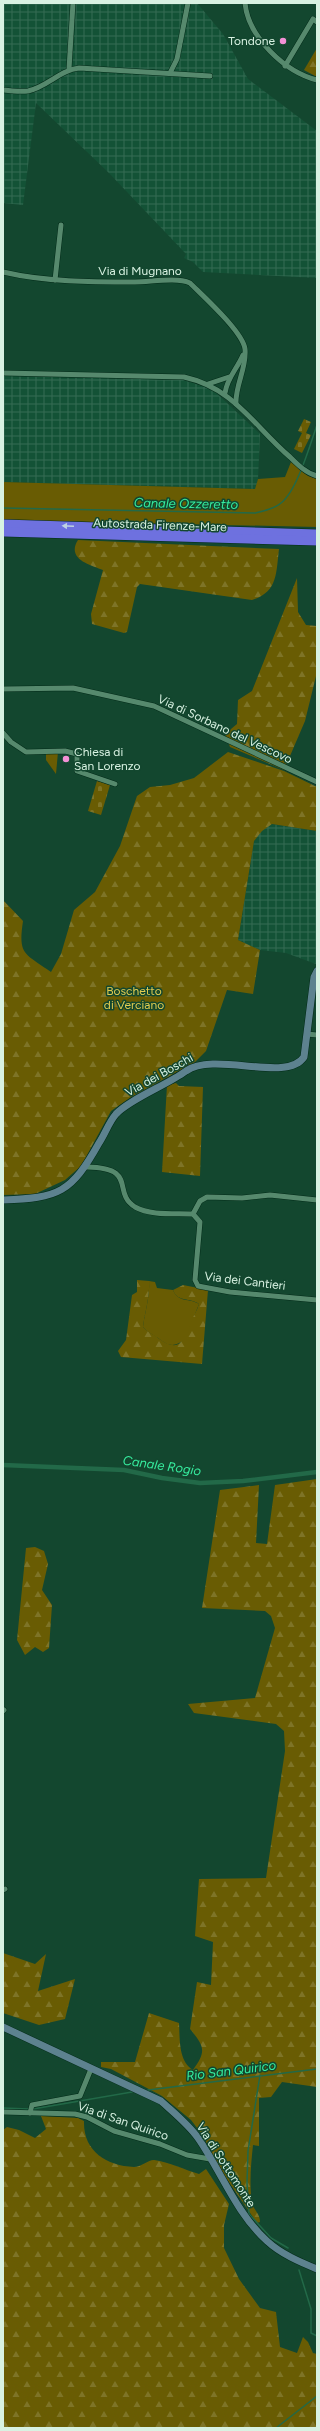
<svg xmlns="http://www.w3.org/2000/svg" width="320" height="2431" font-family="Figtree,sans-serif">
  <defs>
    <pattern id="industrial-grid" width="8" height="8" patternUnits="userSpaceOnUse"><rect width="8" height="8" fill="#135236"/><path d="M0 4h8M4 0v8" fill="none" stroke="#356b53"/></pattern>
    <pattern id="forest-firs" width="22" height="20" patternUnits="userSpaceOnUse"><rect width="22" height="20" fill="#695c03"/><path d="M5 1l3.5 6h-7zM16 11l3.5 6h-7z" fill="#7e7427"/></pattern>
    <pattern id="cemetery-stones" width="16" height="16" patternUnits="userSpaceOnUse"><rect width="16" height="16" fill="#695c03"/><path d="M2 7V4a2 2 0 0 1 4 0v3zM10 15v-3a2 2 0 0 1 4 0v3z" fill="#7e7427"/></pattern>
  </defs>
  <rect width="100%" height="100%" fill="#13472f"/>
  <g fill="url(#industrial-grid)">
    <polygon points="3,3 197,3 223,34 248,79 317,131 317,278 203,272 193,262 184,258 186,254 109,173 36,103 23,205 3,203"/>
    <polygon points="3,376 183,380 212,389 260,434 258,479 256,489 3,482"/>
    <polygon points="272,824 317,831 316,964 286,953 260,950 238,940 254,841 262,830"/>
  </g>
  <g fill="#695c03">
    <polygon points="291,462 308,476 317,479 317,527 3,520 3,482 255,489 258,479 285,477"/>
    <polygon points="58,752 56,774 46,760 46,753"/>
    <path d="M149 1281 155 1282 157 1288 173 1290C178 1303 190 1298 199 1304L185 1339C174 1348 168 1346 158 1338 152 1334 148 1333 143 1327 145 1311 150 1297 149 1281Z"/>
  </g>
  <g fill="url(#forest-firs)">
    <polygon points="317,48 317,77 304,70"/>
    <path d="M78 540 279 549C276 573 278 592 252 600L140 584 137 587 127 632 124 633 92 624 91 614 103 570C90 565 66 559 78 540Z"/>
    <polygon points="297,578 298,612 306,625 317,626 317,672 305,721 284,770 230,747 225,734 237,724 238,700 252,691"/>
    <path d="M228 752 284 771 317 787V831L272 824 262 831 254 841 238 940 260 950 253 994 227 990 206 1051 195 1062 131 1097 111 1111 81 1166 65 1180 35 1194 3 1195V900L23 921C18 955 24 953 51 972L61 954 74 910 95 892 120 846 137 796 150 787 170 785 194 778Z"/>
    <polygon points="176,1083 179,1086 203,1087 200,1176 162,1172 167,1085"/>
    <path d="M137 1280 149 1281C150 1297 145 1311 143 1327 148 1333 152 1333 158 1338 180 1354 183 1341 191 1322 193 1316 197 1311 199 1304 190 1297 178 1303 173 1290L183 1285 208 1290 202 1364 121 1357 118 1351 126 1340 132 1295 137 1292Z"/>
    <path d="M317 1479V2087L282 2082 271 2097 259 2098V2146L253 2145C251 2164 249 2184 252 2202 253 2210 260 2213 260 2222L257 2223 215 2162 204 2137 191 2120 162 2096 111 2069 101 2067V2062H135L149 2013 179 2023C180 2038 178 2061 193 2070 207 2051 204 2046 190 2029L197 1982 211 1985 213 1942 195 1936 199 1879 266 1878 285 1751 284 1731 276 1724 194 1713 188 1704 255 1698 275 1628 271 1616 265 1611 202 1608 220 1490 259 1485 256 1543 267 1544 275 1485Z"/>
    <polygon points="35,1547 44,1551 48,1564 42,1590 52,1605 49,1648 43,1652 35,1647 25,1655 17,1640 26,1548"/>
    <polygon points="3,1953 35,1964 46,1954 38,1991 75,1979 65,2019 39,2025 3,2013"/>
    <path d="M41 2116 78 2118 84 2121C83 2151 106 2166 134 2167 141 2167 148 2160 154 2160 169 2162 185 2170 199 2174L206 2169 229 2204 224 2225V2248L239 2279 260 2308 276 2312 280 2347 297 2353 303 2337 308 2342 313 2353 317 2354V2428H3V2130L7 2127 19 2130 35 2138 46 2129Z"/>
  </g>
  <g fill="url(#cemetery-stones)">
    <polygon points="304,419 311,422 306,433 311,435 302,453 294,449 302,433 298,431"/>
    <polygon points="97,781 110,785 101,815 88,811"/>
  </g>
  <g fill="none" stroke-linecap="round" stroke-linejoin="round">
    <g stroke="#226948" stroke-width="1.5">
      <path d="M3 508 255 513C264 511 274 509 281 503 297 491 310 445 317 425"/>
      <polyline points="260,2075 248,2151 247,2183 249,2214 271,2238 288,2248"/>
      <polyline points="148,2090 317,2069"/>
      <polyline points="3,2108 29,2109"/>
      <polyline points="33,2109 132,2092"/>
      <polyline points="299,2270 311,2309 311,2333 317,2336"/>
      <polyline points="276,2428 317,2396"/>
    </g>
    <polyline stroke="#226948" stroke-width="4.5" points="3,1465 124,1470 162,1478 200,1483 243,1481 317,1472"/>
    <defs>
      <g id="street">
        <path d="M245 3C248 37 285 72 317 80"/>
        <polyline points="285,66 313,19 317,22"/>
        <polyline points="69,69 73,3"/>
        <polyline points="170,73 177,59 188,3"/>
        <path d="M3 90C11 91 20 92 28 91 47 87 60 70 79 68L210 76"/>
        <path d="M3 272C46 282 91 282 135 282 151 282 176 277 190 283 203 296 243 332 245 349 247 368 235 385 236 404"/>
        <polyline points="55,280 61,225"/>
        <path d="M3 373 184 377C234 388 253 425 290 457 298 465 306 473 317 476"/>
        <polyline points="208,384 229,377"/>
        <path d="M225 393C227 378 237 369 243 355"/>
        <polyline points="3,689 73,688 154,706 317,782"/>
        <polyline points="3,733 11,742 26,752 65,751 77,754 77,771 115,784"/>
        <polyline points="307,1034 317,1035"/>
        <path d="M87 1167C139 1168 111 1192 135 1207 151 1216 176 1213 193 1214L200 1222 195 1280 198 1286 230 1292 317 1300"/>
        <polyline points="193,1214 200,1201 207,1197 242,1198 270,1195 317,1200"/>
        <polyline points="3,1711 4,1710"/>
        <polyline points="3,1890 5,1889"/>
        <polyline points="3,2112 75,2114 87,2117 114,2131 160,2144 187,2155 210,2159"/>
        <polyline points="30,2113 32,2105 80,2096 91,2069"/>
      </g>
      <g id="secondary">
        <path d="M3 1200C59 1198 71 1193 99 1143 105 1134 109 1122 116 1114 130 1099 167 1085 186 1071 215 1051 287 1083 304 1057L314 977 317 971"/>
        <path d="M3 2027 161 2101C174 2113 188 2124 198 2138 221 2171 236 2213 267 2241 281 2254 300 2262 317 2269"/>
      </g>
      <g id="highway">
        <polyline points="3,524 317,534"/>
        <polyline points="3,532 317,541"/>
      </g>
    </defs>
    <use href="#street" stroke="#032b19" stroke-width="6"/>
    <use href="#secondary" stroke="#032b19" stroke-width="8"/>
    <use href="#highway" stroke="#032b19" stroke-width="10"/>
    <use href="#street" stroke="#56896d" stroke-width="5"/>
    <use href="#secondary" stroke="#5d828f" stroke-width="7"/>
    <use href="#highway" stroke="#6e71df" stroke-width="9"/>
  </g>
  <defs><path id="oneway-solid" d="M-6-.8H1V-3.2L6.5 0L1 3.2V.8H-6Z"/></defs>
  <use fill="#bed2e1" href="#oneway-solid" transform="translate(68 526) rotate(-178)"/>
  <g fill="#f391d6" stroke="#13472f" stroke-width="1.5">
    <circle cx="283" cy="41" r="4"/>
    <circle cx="66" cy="759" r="4"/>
  </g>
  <g text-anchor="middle" stroke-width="3" stroke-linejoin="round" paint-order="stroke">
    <g font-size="12" fill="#d8f2e2" stroke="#13472f" text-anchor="end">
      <text x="275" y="45">Tondone</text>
      <text x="74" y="756" text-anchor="start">Chiesa di<tspan x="74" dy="14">San Lorenzo</tspan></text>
    </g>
    <g font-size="12" fill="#d8f2e2" stroke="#13472f">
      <text x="140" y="275">Via di Mugnano</text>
      <text transform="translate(160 525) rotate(2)" y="4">Autostrada Firenze-Mare</text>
      <text transform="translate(225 729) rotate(25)" y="4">Via di Sorbano del Vescovo</text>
      <text transform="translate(159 1075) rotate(-29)" y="4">Via dei Boschi</text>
      <text transform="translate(245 1281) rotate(7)" y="4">Via dei Cantieri</text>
      <text transform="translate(123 2121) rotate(19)" y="4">Via di San Quirico</text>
      <text transform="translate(226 2165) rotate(57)" y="4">Via di Sottomonte</text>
    </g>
    <g font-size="12" fill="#e1cb4f" stroke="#13472f">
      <text x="134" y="995">Boschetto<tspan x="134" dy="14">di Verciano</tspan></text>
    </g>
    <g font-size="13" font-style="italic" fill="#36ec9e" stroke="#13472f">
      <text transform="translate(186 503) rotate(1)" y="5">Canale Ozzeretto</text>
      <text transform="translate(162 1465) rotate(8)" y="5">Canale Rogio</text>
      <text transform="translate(231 2070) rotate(-7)" y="5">Rio San Quirico</text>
    </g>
  </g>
  <rect width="320" height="2431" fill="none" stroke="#d8f2e2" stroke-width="8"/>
</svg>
